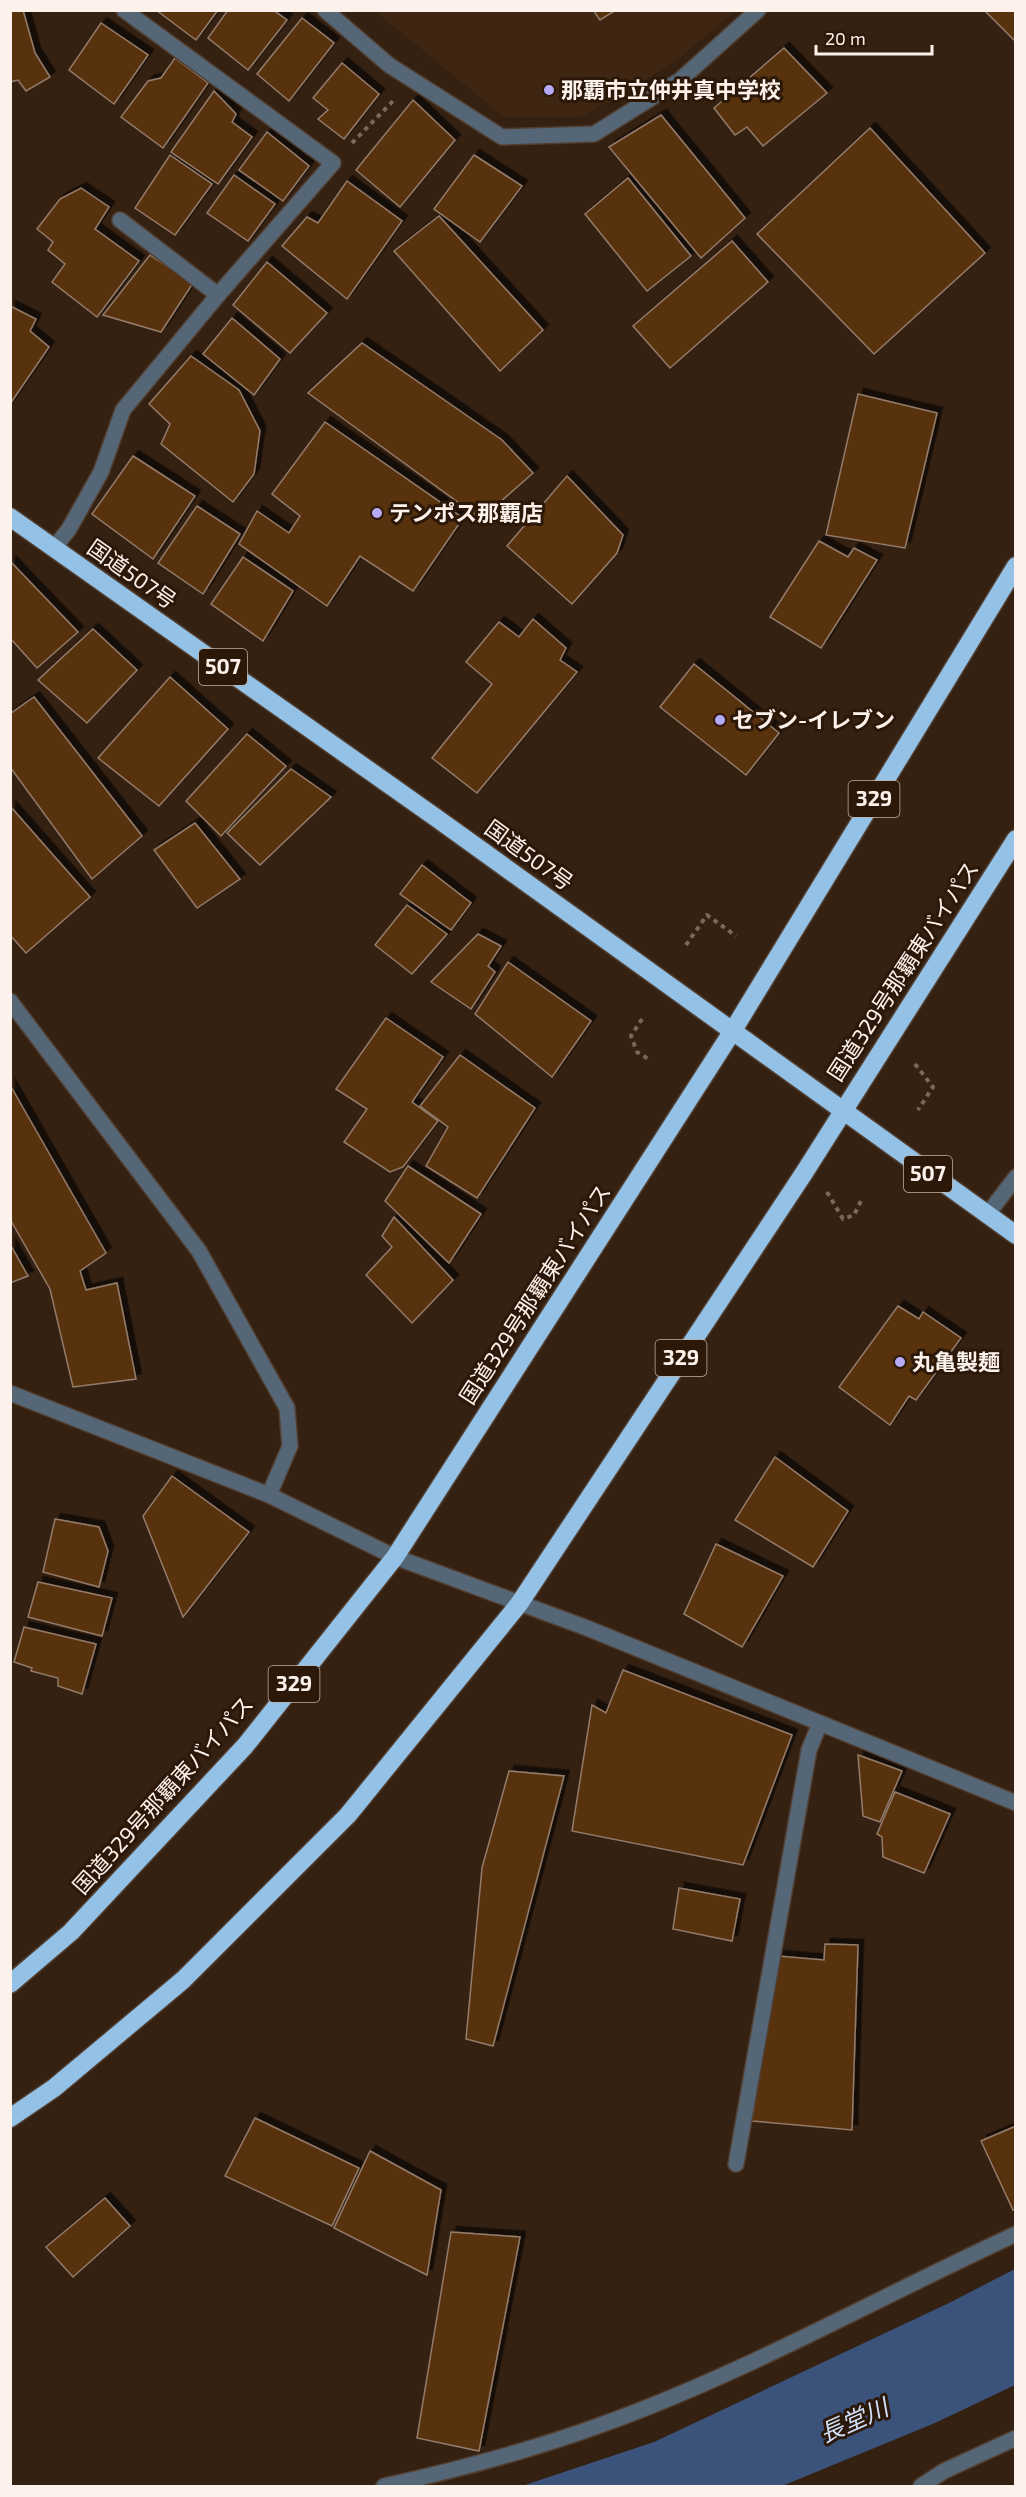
<svg xmlns="http://www.w3.org/2000/svg" width="1026" height="2497" font-family="'Exo 2','Noto Sans JP',sans-serif">
  <defs>
    <filter id="shadow"><feDropShadow dx="5.5" dy="-5.5" stdDeviation="0" flood-color="#0009"/></filter>
  </defs>
  <rect width="100%" height="100%" fill="#352112"/>
  <polygon fill="#3f2612" points="375,11 735,11 674,63 582,117 504,117"/>
  <polygon fill="#3b537b" points="1015,2269 1015,2385 935,2423 782,2486 522,2486 654,2442 949,2303"/>
  <g fill="#583110" stroke="#937b69" stroke-width="1.5" filter="url(#shadow)">
    <polygon points="10,10 23,10 35,53 50,77 26,91 18,80 10,82"/>
    <polygon points="156,10 218,10 196,40"/>
    <polygon points="228,10 273,10 287,20 248,70 208,38"/>
    <polygon points="593,10 616,10 600,20"/>
    <polygon points="984,10 1016,10 1016,42"/>
    <polygon points="302,18 334,43 289,101 257,74"/>
    <polygon points="101,23 148,55 114,104 69,70"/>
    <polygon points="784,48 827,93 763,146 747,127 735,135 714,108"/>
    <polygon points="175,58 208,83 163,148 121,117 148,81 161,78"/>
    <polygon points="342,63 379,94 344,139 318,119 328,110 313,98"/>
    <polygon points="214,91 236,114 232,122 252,137 218,184 171,152"/>
    <polygon points="413,100 455,140 400,207 356,170"/>
    <polygon points="661,115 745,218 701,258 609,147"/>
    <polygon points="870,128 985,253 874,354 757,234"/>
    <polygon points="267,132 309,166 283,201 239,170"/>
    <polygon points="170,155 212,184 175,235 135,208"/>
    <polygon points="474,155 522,186 480,242 434,209"/>
    <polygon points="234,175 275,204 248,241 207,213"/>
    <polygon points="628,178 691,256 647,291 585,214"/>
    <polygon points="347,181 402,221 347,299 282,246 307,217 318,223"/>
    <polygon points="81,188 109,207 95,229 139,261 97,317 52,282 65,264 48,250 53,242 37,229 60,199"/>
    <polygon points="439,216 543,330 500,371 394,251"/>
    <polygon points="732,241 768,282 670,368 633,326"/>
    <polygon points="150,255 193,283 161,332 103,315"/>
    <polygon points="267,262 327,313 290,353 233,305"/>
    <polygon points="10,306 36,319 30,331 49,347 10,404"/>
    <polygon points="232,318 280,359 254,395 203,354"/>
    <polygon points="362,343 502,440 533,473 481,519 308,393"/>
    <polygon points="191,356 239,390 260,431 254,474 233,502 161,444 170,424 149,404"/>
    <polygon points="858,394 937,413 905,548 826,535"/>
    <polygon points="325,422 463,518 413,591 360,556 327,606 239,544 257,511 289,533 300,516 272,494"/>
    <polygon points="133,456 195,496 153,559 92,514"/>
    <polygon points="567,476 623,535 617,553 572,604 507,546"/>
    <polygon points="197,506 240,534 203,594 158,563"/>
    <polygon points="819,541 848,557 854,548 877,560 821,648 770,617"/>
    <polygon points="243,557 293,591 263,641 211,604"/>
    <polygon points="10,561 78,632 37,668 10,638"/>
    <polygon points="533,619 566,648 560,660 577,672 477,793 432,758 492,684 466,662 499,622 519,637"/>
    <polygon points="93,629 137,670 87,723 38,680"/>
    <polygon points="694,664 779,733 746,775 660,707"/>
    <polygon points="170,677 228,729 159,806 98,758"/>
    <polygon points="34,697 142,836 92,879 10,767 10,714"/>
    <polygon points="247,734 286,766 221,836 186,801"/>
    <polygon points="291,769 331,797 260,865 227,833"/>
    <polygon points="10,806 90,897 26,953 10,935"/>
    <polygon points="195,823 240,879 197,908 154,850"/>
    <polygon points="422,865 471,903 451,930 400,894"/>
    <polygon points="407,905 447,934 412,974 375,945"/>
    <polygon points="478,934 501,946 488,966 495,972 471,1009 431,982"/>
    <polygon points="508,962 591,1021 552,1077 475,1014"/>
    <polygon points="386,1018 443,1057 412,1102 438,1121 403,1167 390,1172 344,1142 367,1109 336,1089"/>
    <polygon points="460,1055 535,1108 477,1198 426,1166 448,1127 420,1106"/>
    <polygon points="10,1085 106,1253 80,1271 86,1290 117,1283 136,1379 73,1387 50,1289 10,1219"/>
    <polygon points="408,1166 481,1214 449,1263 385,1201"/>
    <polygon points="394,1217 453,1280 412,1323 366,1275 392,1247 382,1236"/>
    <polygon points="10,1244 28,1276 10,1283"/>
    <polygon points="898,1306 919,1319 923,1312 961,1338 916,1400 909,1396 890,1425 839,1387"/>
    <polygon points="775,1457 848,1511 813,1567 735,1520"/>
    <polygon points="172,1476 249,1532 183,1617 143,1516"/>
    <polygon points="55,1519 99,1527 108,1551 99,1587 43,1572"/>
    <polygon points="716,1544 783,1576 742,1647 684,1614"/>
    <polygon points="38,1582 112,1598 102,1636 28,1617"/>
    <polygon points="24,1627 96,1644 82,1694 58,1686 58,1678 31,1671 32,1668 14,1662"/>
    <polygon points="623,1670 792,1735 743,1865 572,1831 592,1705 606,1713"/>
    <polygon points="858,1755 902,1771 880,1822 863,1816"/>
    <polygon points="509,1771 564,1776 493,2046 466,2039 482,1868"/>
    <polygon points="895,1792 950,1814 924,1873 883,1857 882,1837 877,1834"/>
    <polygon points="679,1888 740,1899 732,1941 673,1929"/>
    <polygon points="825,1944 858,1945 852,2130 752,2121 778,1956 824,1960"/>
    <polygon points="255,2118 359,2168 332,2226 225,2176"/>
    <polygon points="1016,2126 1016,2209 1013,2210 981,2141"/>
    <polygon points="370,2151 441,2190 427,2275 334,2228"/>
    <polygon points="105,2198 130,2226 73,2277 46,2247"/>
    <polygon points="451,2232 520,2237 479,2451 417,2438"/>
  </g>
  <g fill="none" stroke-linecap="round" stroke-linejoin="round">
    <defs>
      <g id="minor">
        <polyline points="325,10 389,65 502,137 594,134 680,80 758,10"/>
        <polyline points="120,220 218,295"/>
        <polyline points="54,548 69,529 101,472 123,410 218,295 333,163 124,10"/>
        <polyline points="10,1001 199,1251 287,1408 290,1446 269,1495"/>
        <polyline points="987,1215 1016,1177"/>
        <polyline points="10,1393 269,1495 395,1557 587,1628 1016,1803"/>
        <polyline points="736,2164 809,1750 820,1723"/>
        <path d="M384 2486C457 2470 528 2451 598 2426 742 2375 877 2298 1016 2234"/>
        <polyline points="921,2486 944,2471 1016,2438"/>
      </g>
      <g id="highway">
        <polyline points="10,517 435,817 1016,1235"/>
        <polyline points="10,1984 71,1932 245,1746 395,1557 732,1032 1016,566"/>
        <polyline points="10,2118 54,2088 183,1980 348,1815 519,1604 804,1173 1016,839"/>
      </g>
    </defs>
    <use href="#minor" stroke="#513e30" stroke-width="18"/>
    <use href="#highway" stroke="#513e30" stroke-width="21"/>
    <g stroke="#79685c" stroke-width="4" stroke-dasharray="4.5 4.5" stroke-linecap="butt">
      <polyline points="352,143 393,101"/>
      <polyline points="686,945 707,915 736,936"/>
      <polyline points="642,1019 631,1036 637,1052 650,1060"/>
      <polyline points="915,1064 933,1087 918,1110"/>
      <polyline points="827,1192 843,1219 854,1215 861,1201"/>
    </g>
    <use href="#minor" stroke="#556776" stroke-width="15"/>
    <use href="#highway" stroke="#94c2e7" stroke-width="18"/>
  </g>
  <g fill="#b7abf8" stroke="#2b1809" stroke-width="2">
    <circle cx="549" cy="90" r="6"/>
    <circle cx="377" cy="513" r="6"/>
    <circle cx="720" cy="720" r="6"/>
    <circle cx="900" cy="1362" r="6"/>
  </g>
  <g text-anchor="middle" stroke-width="6" stroke-linejoin="round" paint-order="stroke">
    <g fill="#2b1809" stroke="#beb1a7" stroke-width="1.5">
      <rect x="199" y="649" width="48" height="36" rx="4.5"/>
      <rect x="848.5" y="781" width="51" height="36" rx="4.5"/>
      <rect x="904" y="1156" width="48" height="36" rx="4.5"/>
      <rect x="655.5" y="1340" width="51" height="36" rx="4.5"/>
      <rect x="268.5" y="1666" width="51" height="36" rx="4.5"/>
    </g>
    <g font-size="21" font-weight="bold" fill="#fdf2eb">
      <text x="223" y="674">507</text>
      <text x="874" y="806">329</text>
      <text x="928" y="1181">507</text>
      <text x="681" y="1365">329</text>
      <text x="294" y="1691">329</text>
    </g>
    <g font-size="22" font-weight="bold" fill="#fdf2eb" stroke="#2b1809" text-anchor="start">
      <text x="561" y="98">那覇市立仲井真中学校</text>
      <text x="389" y="521">テンポス那覇店</text>
      <text x="732" y="728">セブン-イレブン</text>
      <text x="912" y="1370">丸亀製麺</text>
    </g>
    <g font-size="22" fill="#fdf2eb" stroke="#2b1809">
      <text transform="translate(132 574) rotate(35)" y="8">国道507号</text>
      <text transform="translate(529 855) rotate(36)" y="8">国道507号</text>
      <text transform="translate(903 971) rotate(-57)" y="8">国道329号那覇東バイパス</text>
      <text transform="translate(535 1294) rotate(-57)" y="8">国道329号那覇東バイパス</text>
      <text transform="translate(163 1795) rotate(-48)" y="8">国道329号那覇東バイパス</text>
    </g>
    <g font-size="24" font-style="italic" fill="#d1e2fd" stroke="#2b1809">
      <text transform="translate(854 2421) rotate(-24)" y="8">長堂川</text>
    </g>
  </g>
  <rect width="1026" height="2497" fill="none" stroke="#fdf2eb" stroke-width="24"/>
  <path d="M816 45v9h116v-9" fill="none" stroke="#fdf2eb" stroke-width="3"/>
  <text x="825" y="45" font-size="18" fill="#fdf2eb" stroke="#2b1809" stroke-width="4.5" paint-order="stroke">20 m</text>
</svg>
